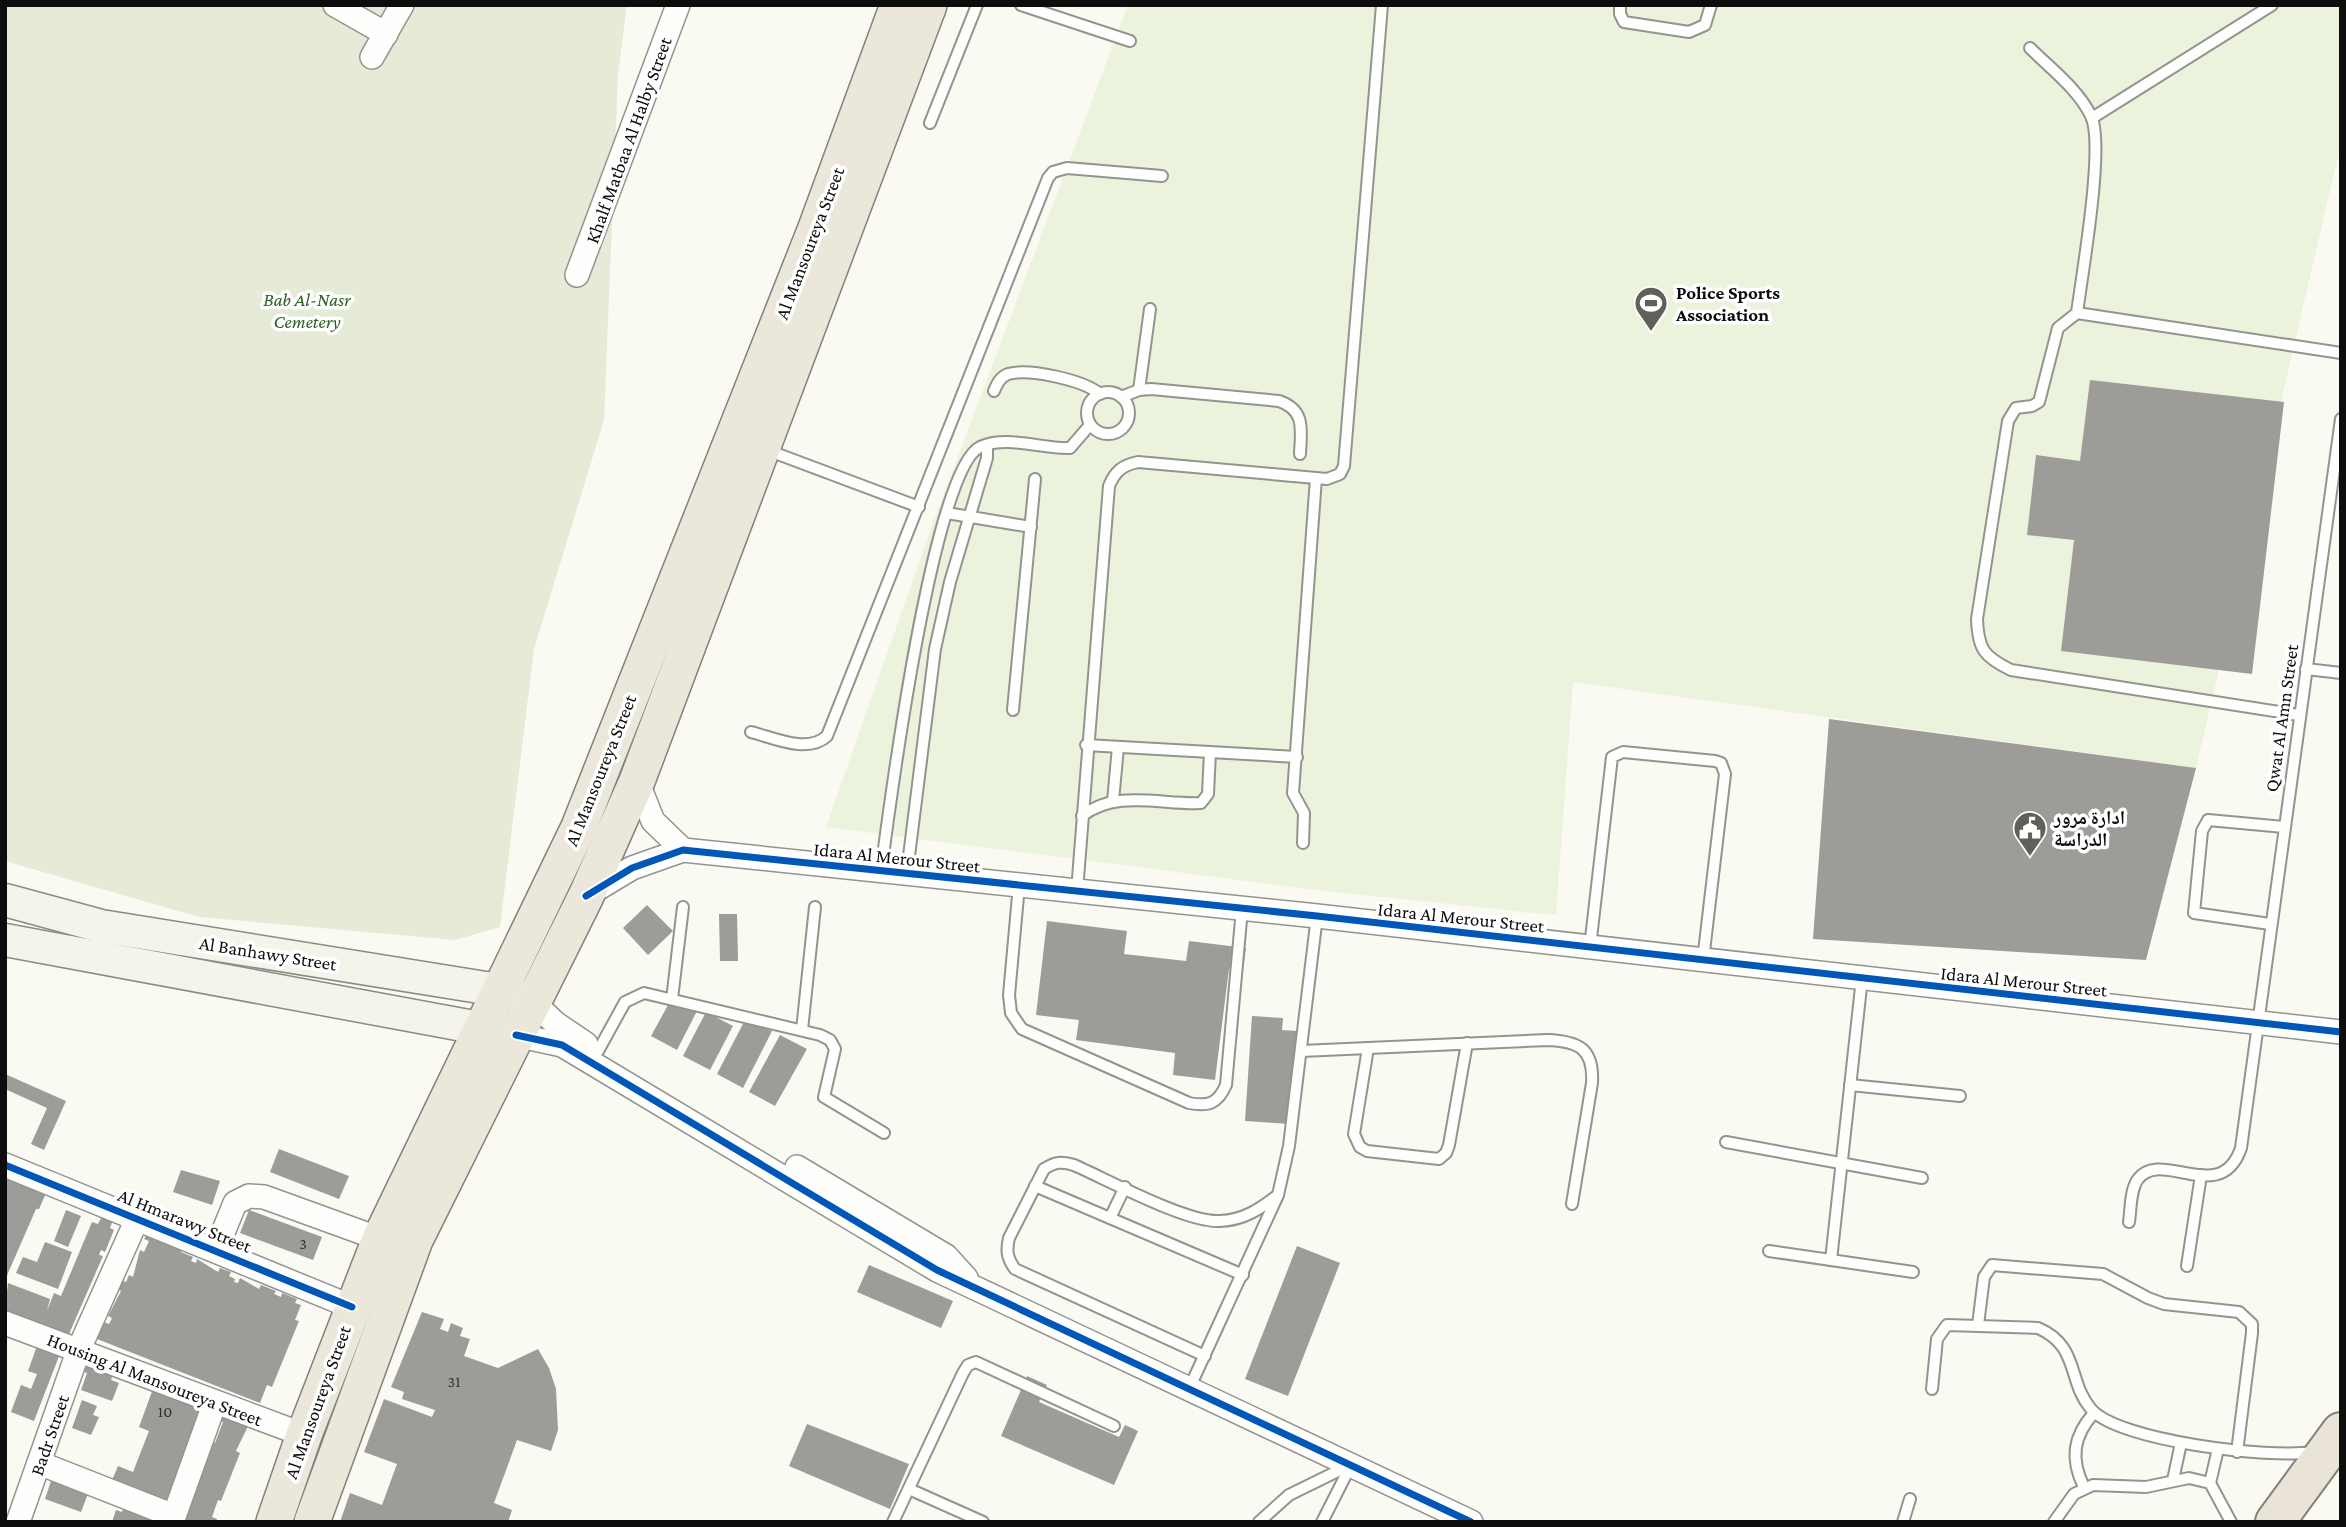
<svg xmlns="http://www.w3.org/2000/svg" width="2346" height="1527" font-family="'Crimson Pro','Noto Naskh Arabic',serif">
  <rect width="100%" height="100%" fill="#faf9f2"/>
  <polygon fill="#e5ebd7" points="5,5 627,5 618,74 604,420 534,649 500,927 455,940 199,917 5,861"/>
  <polygon fill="#ecf3dd" points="1128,5 2339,5 2341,143 2196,768 1573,682 1556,915 1325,891 826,827 933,523"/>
  <g fill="#9d9c98">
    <polygon points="2090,380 2284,402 2252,674 2061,651 2074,540 2027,535 2036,455 2080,461"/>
    <polygon points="1829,719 2196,768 2146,960 1813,939"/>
    <polygon points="647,905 673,931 648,955 623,928"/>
    <polygon points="719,914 737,914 738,961 720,961"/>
    <polygon points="1047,921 1127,931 1124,954 1186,961 1189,941 1246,948 1243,971 1229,969 1215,1080 1173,1075 1175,1053 1076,1040 1079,1020 1036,1015"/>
    <polygon points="674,994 699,1007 677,1050 651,1036"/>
    <polygon points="706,1012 733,1026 710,1070 683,1056"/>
    <polygon points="1252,1016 1283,1018 1282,1030 1298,1031 1291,1124 1245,1121"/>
    <polygon points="746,1018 772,1031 743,1088 717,1074"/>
    <polygon points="780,1035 807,1049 775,1106 749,1092"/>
    <polygon points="5,1074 66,1101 44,1150 31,1144 47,1108 5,1089"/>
    <polygon points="279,1149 349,1176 339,1199 270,1172"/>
    <polygon points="181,1170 220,1181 212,1205 173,1192"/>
    <polygon points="5,1173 47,1191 39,1209 36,1209 5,1280"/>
    <polygon points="66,1210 81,1216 68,1247 54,1241"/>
    <polygon points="249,1210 322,1237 313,1260 240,1233"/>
    <polygon points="102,1216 113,1220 110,1228 114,1230 105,1252 101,1250 99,1255 103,1256 69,1334 5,1310 8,1283 50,1299 47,1311 54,1293 61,1296 92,1222 98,1224"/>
    <polygon points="147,1234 182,1248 181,1252 193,1257 191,1261 196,1263 197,1259 218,1272 220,1268 231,1272 229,1276 235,1279 234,1282 238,1283 240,1278 259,1289 261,1285 276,1291 274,1294 281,1297 282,1293 297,1299 295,1303 301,1305 295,1320 299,1321 272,1387 267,1385 260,1403 97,1339 104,1322 109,1324 112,1318 108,1316 121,1291 117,1289 121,1280 126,1282 129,1275 133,1277 140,1250 144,1252 149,1241 144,1239"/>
    <polygon points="45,1242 72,1252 58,1289 16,1273 23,1257 37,1262"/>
    <polygon points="1297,1246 1340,1263 1288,1396 1245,1379"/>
    <polygon points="869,1265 953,1301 941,1328 857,1292"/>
    <polygon points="422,1312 444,1319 440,1329 448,1332 451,1323 463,1328 460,1336 470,1339 464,1356 498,1368 538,1349 549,1368 556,1389 558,1430 551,1451 517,1440 494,1503 512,1510 508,1522 340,1522 350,1493 382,1505 397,1464 364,1452 384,1399 432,1417 435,1410 402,1399 404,1392 391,1387"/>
    <polygon points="38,1343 61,1351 34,1421 11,1412 21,1385 31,1389 37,1374 28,1371"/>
    <polygon points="86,1361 114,1371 111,1380 119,1383 112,1401 81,1390 87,1373 82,1371"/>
    <polygon points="1027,1376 1047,1385 1039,1402 1119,1437 1125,1425 1138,1431 1114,1485 1001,1436"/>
    <polygon points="154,1386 207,1406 168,1508 110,1485 118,1466 133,1472 149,1431 139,1427"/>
    <polygon points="82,1400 97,1406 93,1415 99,1417 91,1435 72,1428"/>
    <polygon points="224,1408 252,1418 236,1451 240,1453 221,1501 218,1500 212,1517 217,1519 216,1522 184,1522 187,1515 182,1513 188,1498 193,1500 210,1441 215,1443 223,1422 219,1421"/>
    <polygon points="807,1424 909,1464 890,1509 789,1466"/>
    <polygon points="52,1478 89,1491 81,1512 45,1499"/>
    <polygon points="125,1501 158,1513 155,1522 112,1522 116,1510 122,1512"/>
  </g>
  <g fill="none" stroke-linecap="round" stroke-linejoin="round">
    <defs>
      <g id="service">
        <polyline points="1021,5 1130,41"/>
        <polyline points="1620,5 1620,14 1624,22 1689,32 1705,25 1711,5"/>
        <path d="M2030 48C2051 69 2078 89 2091 116 2105 145 2082 274 2077 313L2058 328 2039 402 2032 406 2016 408 2008 421 1977 619C1978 649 1984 657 2011 670L2299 715"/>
        <polyline points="2092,118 2272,5"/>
        <polyline points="930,123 977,5"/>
        <polyline points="2077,313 2341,353"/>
        <polyline points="1139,390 1150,309"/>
        <path d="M994 391C997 384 1000 377 1008 374 1029 368 1083 380 1100 394"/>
        <circle cx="1108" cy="413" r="21"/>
        <path d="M1121 397 1139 390 1151 389 1279 401C1306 410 1301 431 1300 454"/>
        <polyline points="767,450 919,507"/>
        <polyline points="947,513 1031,527"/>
        <polyline points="2306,669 2341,673"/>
        <polyline points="1013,710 1035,479"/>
        <path d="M751 732C774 738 808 754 827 736L1048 178 1053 172 1067 168 1162 176"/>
        <polyline points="1086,745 1297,757"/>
        <polyline points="1113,801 1118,747"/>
        <path d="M1082 816C1116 789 1162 805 1201 803L1208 794 1210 752"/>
        <polyline points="1303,843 1304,813 1293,793 1316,478"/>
        <path d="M881 871C889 810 933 469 980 447 1008 435 1041 449 1070 448L1090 425"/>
        <polyline points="907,872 935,649 950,582 987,458 987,446"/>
        <path d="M1019 885 1009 995 1011 1013 1022 1029 1189 1103C1209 1107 1218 1103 1226 1085L1242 909"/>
        <path d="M1077 891 1109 486C1115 471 1123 465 1138 462L1327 479 1340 474 1344 466 1382 5"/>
        <polyline points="2270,924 2194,913 2202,831 2208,820 2284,827"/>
        <polyline points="1590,947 1612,757 1623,752 1715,761 1721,763 1725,774 1703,960"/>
        <polyline points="672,999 683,907"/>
        <polyline points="802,1030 815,907"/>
        <polyline points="1368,1048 1354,1134 1360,1147 1367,1151 1439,1159 1446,1153 1449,1145 1467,1043"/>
        <polyline points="598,1051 625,1002 644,993 820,1035 830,1040 835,1049 824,1097 884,1133"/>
        <path d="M1301 1051 1547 1040C1579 1041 1594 1049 1592 1083L1572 1204"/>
        <polyline points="1850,1085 1960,1096"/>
        <polyline points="1726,1142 1922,1178"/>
        <polyline points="1035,1186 1243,1275"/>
        <polyline points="1110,1218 1125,1187"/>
        <path d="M2129 1222C2131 1209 2130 1190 2138 1179 2161 1148 2221 1207 2241 1148L2341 419"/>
        <polyline points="1769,1251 1913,1272"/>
        <polyline points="1831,1260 1862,978"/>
        <polyline points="2187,1266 2201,1175"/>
        <polyline points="1978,1325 1984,1277 1992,1265 2103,1274 2148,1298 2164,1304 2239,1312 2252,1324 2252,1333 2237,1452"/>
        <path d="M1205 1356 1015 1269C1007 1258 1006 1251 1009 1238L1044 1169C1055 1162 1062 1161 1074 1165 1108 1180 1187 1223 1220 1221 1244 1220 1260 1209 1278 1195"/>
        <polyline points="1189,1389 1278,1195 1289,1146 1317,916"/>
        <path d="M1932 1389 1937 1339 1947 1325 2038 1328C2080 1346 2067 1381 2091 1409 2118 1441 2271 1459 2312 1452"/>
        <polyline points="2173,1480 2181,1443"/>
        <polyline points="2210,1483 2218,1449"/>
        <path d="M2084 1487C2070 1459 2073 1436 2094 1413"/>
        <polyline points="909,1489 983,1522"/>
        <polyline points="893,1522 963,1373 968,1365 976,1362 1114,1426"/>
        <polyline points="1259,1522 1289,1495 1348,1466"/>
        <polyline points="1322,1522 1351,1465"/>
        <polyline points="1903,1522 1910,1499"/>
        <polyline points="2054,1522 2074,1494 2093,1485 2146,1487 2189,1478 2210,1483 2231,1522"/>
      </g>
      <g id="minor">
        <polyline points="335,5 386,34"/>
        <polyline points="372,57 402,5"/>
        <polyline points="577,275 678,5"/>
        <polyline points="637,781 653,821 683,850"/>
        <polyline points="587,895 632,868 683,850 1317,916 2341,1032"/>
        <polyline points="532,1001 555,1023 586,1044"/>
        <polyline points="516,1035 562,1045 937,1270 1471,1522"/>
        <polyline points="5,1165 352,1307"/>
        <polyline points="797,1167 946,1256 966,1278"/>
        <polyline points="216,1250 235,1203 249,1196 264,1197 380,1239"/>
        <polyline points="5,1323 304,1435"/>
        <polyline points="39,1463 174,1516"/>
        <polyline points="18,1522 79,1349 138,1217"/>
        <polyline points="172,1522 215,1402"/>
      </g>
      <g id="secondary">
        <polyline points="5,900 101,926 498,990 524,999"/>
        <polyline points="5,940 506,1033"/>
      </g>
      <g id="primary">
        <polyline points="274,1522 304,1435 380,1239 579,827 816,228 898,5"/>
        <polyline points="312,1522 415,1240 586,896 637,781 929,5"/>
      </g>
      <polyline id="trunk" points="2275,1522 2341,1432"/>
    </defs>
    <use href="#service" stroke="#949390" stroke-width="14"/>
    <use href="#minor" stroke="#949390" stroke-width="26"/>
    <use href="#secondary" stroke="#8a8a87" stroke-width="35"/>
    <use href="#primary" stroke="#81817d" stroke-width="38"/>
    <use href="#trunk" stroke="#81817d" stroke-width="42"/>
    <use href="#service" stroke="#fefefd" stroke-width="10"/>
    <use href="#minor" stroke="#fefefd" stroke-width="23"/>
    <use href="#secondary" stroke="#f4f4ea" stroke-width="32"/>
    <use href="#primary" stroke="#ebe7da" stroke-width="35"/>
    <use href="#trunk" stroke="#eae4d8" stroke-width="38"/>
    <defs>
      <g id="cycleway">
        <polyline points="586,896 632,868 683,850 1317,916 2341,1032"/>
        <polyline points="516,1035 562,1045 937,1270 1471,1522"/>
        <polyline points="5,1165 352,1307"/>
      </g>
    </defs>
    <use href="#cycleway" stroke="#fff" stroke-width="11"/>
    <use href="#cycleway" stroke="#0057b8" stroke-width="7"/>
  </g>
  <defs>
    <symbol id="stadium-pin" viewBox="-11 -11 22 30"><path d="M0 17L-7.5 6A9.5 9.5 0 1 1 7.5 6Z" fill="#60605d" stroke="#fff"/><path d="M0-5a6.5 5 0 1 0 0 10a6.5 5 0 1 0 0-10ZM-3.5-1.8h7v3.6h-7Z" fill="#fff"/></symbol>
    <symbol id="civic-pin" viewBox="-11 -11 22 30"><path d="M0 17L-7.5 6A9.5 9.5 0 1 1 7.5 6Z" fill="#60605d" stroke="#fff"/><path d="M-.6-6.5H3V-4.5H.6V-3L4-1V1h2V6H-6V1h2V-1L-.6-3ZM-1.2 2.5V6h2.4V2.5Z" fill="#fff"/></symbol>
  </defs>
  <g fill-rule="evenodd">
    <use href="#stadium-pin" x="1632" y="284" width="38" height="52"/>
    <use href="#civic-pin" x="2011" y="809" width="38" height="52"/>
  </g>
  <g text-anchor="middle" stroke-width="7" stroke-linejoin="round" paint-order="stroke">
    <g font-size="16" fill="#313130">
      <text x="303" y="1249">3</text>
      <text x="454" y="1387">31</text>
      <text x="165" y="1417">10</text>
    </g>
    <g font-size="19" fill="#0d0d0d" stroke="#fff">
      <text transform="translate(628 140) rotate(-70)" y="7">Khalf Matbaa Al Halby Street</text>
      <text transform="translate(809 243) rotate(-69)" y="7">Al Mansoureya Street</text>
      <text transform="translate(2281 718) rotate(-82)" y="7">Qwat Al Amn Street</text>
      <text transform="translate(600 770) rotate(-68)" y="7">Al Mansoureya Street</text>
      <text transform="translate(897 857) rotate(6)" y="7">Idara Al Merour Street</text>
      <text transform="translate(1461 917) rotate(6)" y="7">Idara Al Merour Street</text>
      <text transform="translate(268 953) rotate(9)" y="7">Al Banhawy Street</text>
      <text transform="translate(2024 981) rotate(6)" y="7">Idara Al Merour Street</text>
      <text transform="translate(185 1220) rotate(22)" y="7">Al Hmarawy Street</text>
      <text transform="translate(155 1379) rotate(21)" y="7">Housing Al Mansoureya Street</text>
      <text transform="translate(317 1402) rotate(-70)" y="7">Al Mansoureya Street</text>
      <text transform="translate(49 1435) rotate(-71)" y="7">Badr Street</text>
    </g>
    <g font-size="19" font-weight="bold" fill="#0d0d0d" stroke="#fff" text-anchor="start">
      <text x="1676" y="299">Police Sports<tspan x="1676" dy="22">Association</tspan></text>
      <text x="2054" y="824">ادارة مرور<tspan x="2054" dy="22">الدراسة</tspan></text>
    </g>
    <g font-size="19" font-style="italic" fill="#2d6122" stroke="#fff">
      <text x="307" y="306">Bab Al-Nasr<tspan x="307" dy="22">Cemetery</tspan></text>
    </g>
  </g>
  <rect width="2346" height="1527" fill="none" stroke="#0d0d0d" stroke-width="14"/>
</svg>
